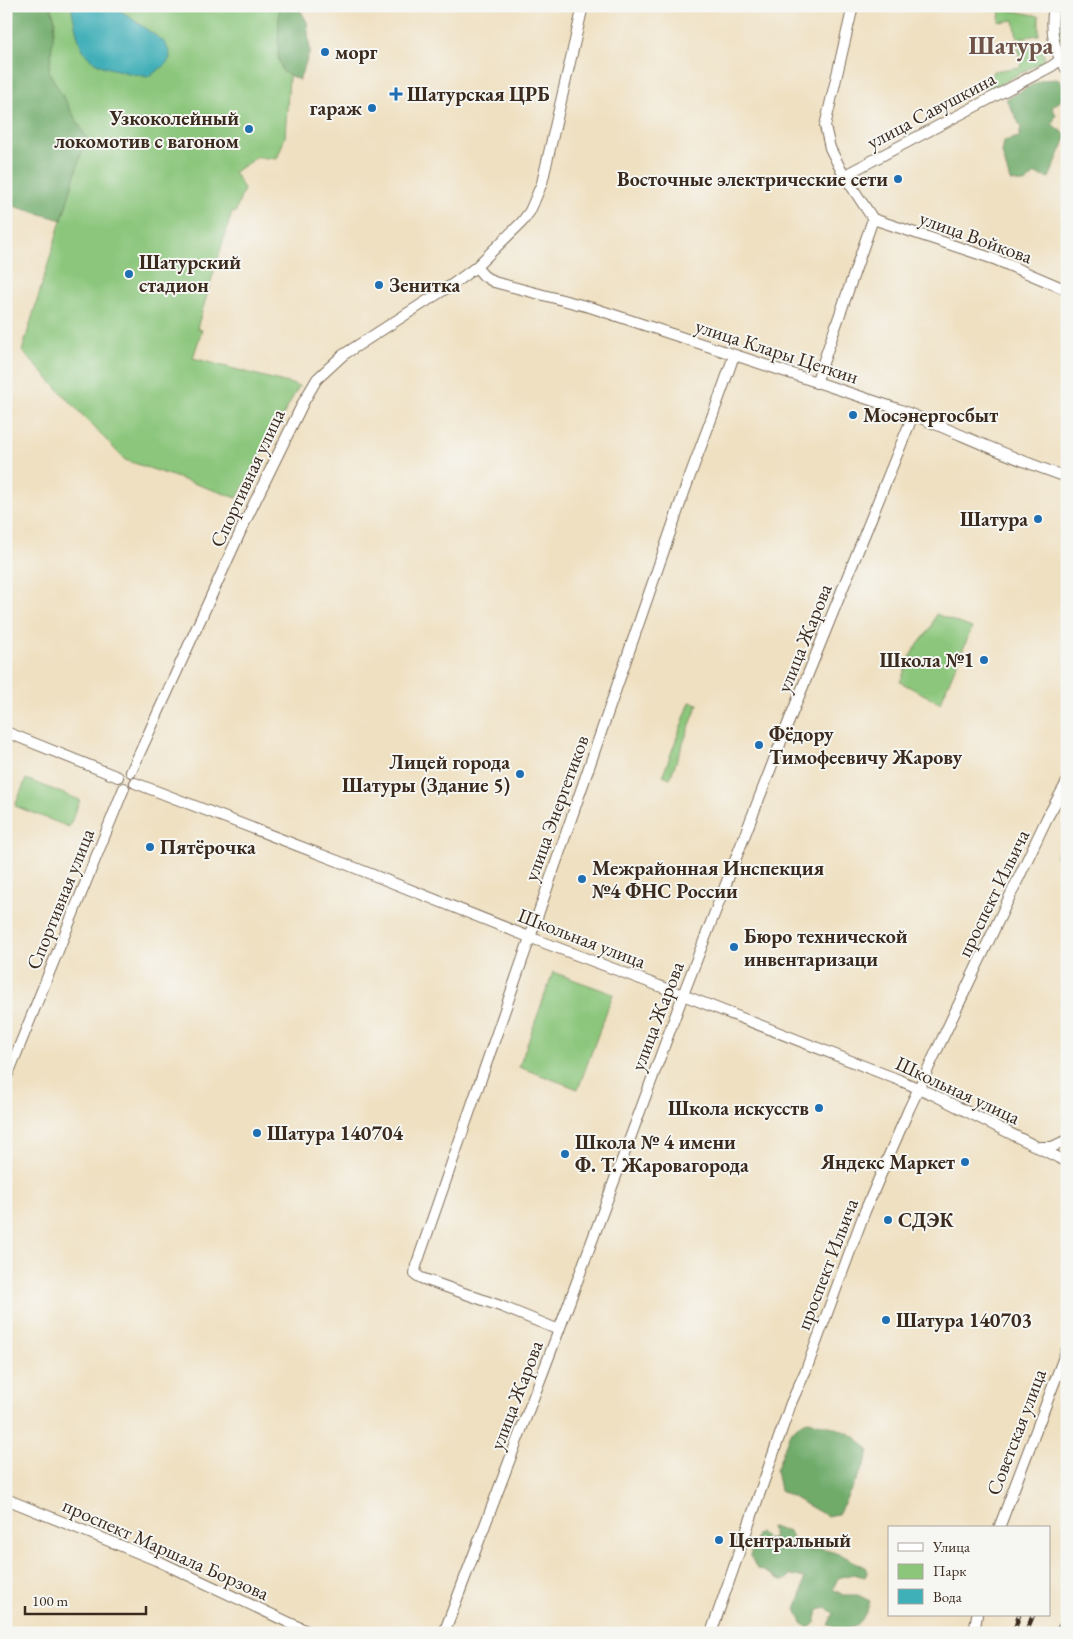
<svg xmlns="http://www.w3.org/2000/svg" width="1073" height="1639" font-family="'EB Garamond',serif">
  <rect width="100%" height="100%" fill="#f6f6f2"/>
  <filter id="ink" filterUnits="userSpaceOnUse"><feTurbulence type="fractalNoise" baseFrequency=".02" numOctaves="2"/><feDisplacementMap in="SourceGraphic" scale="10" xChannelSelector="R" yChannelSelector="G"/><feConvolveMatrix kernelMatrix="1 2 1 2 8 2 1 2 1" color-interpolation-filters="sRGB"/></filter>
  <filter id="wash" filterUnits="userSpaceOnUse"><feTurbulence type="fractalNoise" baseFrequency=".0096" numOctaves="4" result="noise"/><feDisplacementMap in="SourceGraphic" scale="20" xChannelSelector="R" yChannelSelector="G"/><feGaussianBlur stdDeviation="1.12" result="paint"/><feColorMatrix in="noise" values="0 0 0 0 0 0 0 0 0 0 0 0 0 0 0 0 0 1.4 0 .05"/><feComposite in="paint" operator="in"/></filter>
  <g filter="url(#wash)">
    <rect width="100%" height="100%" fill="#efe0c1"/>
    <g fill="#8bc67b" stroke="#63784c">
      <polygon points="51,6 294,6 285,137 277,159 257,157 234,172 244,189 235,213 232,212 197,328 202,330 193,358 299,386 237,498 125,460 22,351 86,137 48,72 55,21"/>
      <polygon points="1000,8 1039,16 1039,35 1017,38 1014,20 999,22"/>
      <path d="M1059 13 1067 15V60C1058 45 1057 30 1059 13Z"/>
      <polygon points="1041,44 1045,60 986,92 993,71 1021,67 1018,48"/>
      <polygon points="936,614 972,628 940,703 900,682 913,651 930,629"/>
      <polygon points="690,702 698,704 670,778 663,775"/>
      <polygon points="26,779 80,800 69,827 15,806"/>
      <polygon points="1067,833 1067,859 1066,861 1056,856"/>
      <polygon points="553,972 613,994 578,1089 519,1067"/>
    </g>
    <g fill="#70ab6b" stroke="#566a44">
      <polygon points="6,6 51,6 55,21 49,72 86,137 62,220 6,204"/>
      <polygon points="279,6 298,6 307,22 310,52 299,80 283,72 278,58"/>
      <polygon points="1058,79 1067,89 1067,96 1052,107 1056,115 1052,124 1067,136 1049,178 1035,174 1025,183 1010,181 1002,153 1004,141 1019,137 1021,127 1006,99 1042,80"/>
      <path d="M808 1421C830 1425 857 1432 869 1451L865 1464 838 1514 827 1516 780 1490 776 1471 789 1435 799 1424Z"/>
      <path d="M771 1527 789 1532 795 1545 810 1551 821 1549 833 1552 848 1558 866 1568 867 1573 865 1577 853 1574 838 1578 833 1589 843 1595H858L870 1601C864 1624 852 1635 828 1625L834 1613 826 1608 818 1610 815 1623 809 1628 802 1623 796 1609 802 1593 804 1578 791 1575 784 1581C775 1578 766 1571 757 1569L750 1555 757 1534 760 1532 767 1539 774 1537Z"/>
    </g>
    <path fill="#3fafb8" stroke="#3d6c6b" d="M71 6H114L163 41C166 45 170 51 170 57 169 64 153 74 147 77 139 74 129 74 121 71 113 69 102 67 95 62 77 52 76 25 71 6Z"/>
  </g>
  <g filter="url(#ink)">
    <g fill="none" stroke-linecap="round" stroke-linejoin="round">
      <defs>
        <g id="minor">
          <path d="M1054 6C1050 29 1053 51 1067 70"/>
          <polyline points="845,175 1052,66 1060,60"/>
          <polyline points="873,219 994,259 1067,290"/>
          <path d="M476 267 484 276 494 282 593 308 898 409C955 431 1009 458 1067 477"/>
          <polyline points="816,383 873,219 842,172 830,148 825,126 853,6"/>
          <polyline points="6,732 118,777"/>
          <polyline points="131,772 243,526 304,401 317,379 343,355 453,284 476,267 522,222 530,211 542,183 583,6"/>
          <polyline points="135,783 348,865 529,937 683,995 899,1080 934,1095 1067,1162"/>
          <polyline points="6,1079 124,788"/>
          <polyline points="1040,1147 1052,1147 1067,1140"/>
          <path d="M559 1330 503 1307 421 1278 415 1274 416 1266C504 1011 594 756 681 501 698 452 718 404 734 355"/>
          <polyline points="6,1499 156,1560 311,1633"/>
          <polyline points="999,1528 1067,1349"/>
          <polyline points="444,1633 559,1330 686,987 791,716 913,415"/>
          <polyline points="711,1633 791,1403 806,1370 865,1211 909,1109 1047,818 1067,782"/>
          <polyline points="974,1633 977,1615"/>
        </g>
      </defs>
      <use href="#minor" stroke="#7a6a57" stroke-width="12"/>
      <use href="#minor" stroke="#fff" stroke-width="10"/>
      <defs>
        <g id="rail">
          <polyline points="1014,1633 1019,1615"/>
          <polyline points="1026,1633 1033,1615"/>
          <polyline points="1056,1633 1067,1615"/>
        </g>
      </defs>
      <use href="#rail" stroke="#3b2a1e" stroke-width="4.5"/>
      <use href="#rail" stroke="#f6f6f2" stroke-width="2.5" stroke-dasharray="8" stroke-linecap="butt"/>
    </g>
  </g>
  <g fill="#1f6fb2" stroke="#f6f6f2" stroke-width="2">
    <circle cx="325" cy="52" r="5"/>
    <path d="M393.5 86.5h5v5h5v5h-5v5h-5v-5h-5v-5h5z"/>
    <circle cx="372" cy="108" r="5"/>
    <circle cx="249" cy="129" r="5"/>
    <circle cx="898" cy="179" r="5"/>
    <circle cx="129" cy="274" r="5"/>
    <circle cx="379" cy="285" r="5"/>
    <circle cx="853" cy="415" r="5"/>
    <circle cx="1038" cy="519" r="5"/>
    <circle cx="984" cy="660" r="5"/>
    <circle cx="759" cy="745" r="5"/>
    <circle cx="520" cy="774" r="5"/>
    <circle cx="150" cy="847" r="5"/>
    <circle cx="582" cy="879" r="5"/>
    <circle cx="734" cy="947" r="5"/>
    <circle cx="819" cy="1108" r="5"/>
    <circle cx="257" cy="1133" r="5"/>
    <circle cx="565" cy="1154" r="5"/>
    <circle cx="965" cy="1162" r="5"/>
    <circle cx="888" cy="1220" r="5"/>
    <circle cx="886" cy="1320" r="5"/>
    <circle cx="719" cy="1540" r="5"/>
  </g>
  <g text-anchor="middle" stroke-width="4" stroke-linejoin="round" paint-order="stroke">
    <g font-size="20" font-weight="bold" fill="#3b2a1e" stroke="#f6f6f2" text-anchor="start">
      <text x="335" y="59">морг</text>
      <text x="407" y="101">Шатурская ЦРБ</text>
      <text x="362" y="115" text-anchor="end">гараж</text>
      <text x="239" y="125" text-anchor="end">Узкоколейный<tspan x="239" dy="23">локомотив с вагоном</tspan></text>
      <text x="888" y="186" text-anchor="end">Восточные электрические сети</text>
      <text x="139" y="269">Шатурский<tspan x="139" dy="23">стадион</tspan></text>
      <text x="389" y="292">Зенитка</text>
      <text x="863" y="422">Мосэнергосбыт</text>
      <text x="1028" y="526" text-anchor="end">Шатура</text>
      <text x="974" y="667" text-anchor="end">Школа №1</text>
      <text x="769" y="741">Фёдору<tspan x="769" dy="23">Тимофеевичу Жарову</tspan></text>
      <text x="510" y="769" text-anchor="end">Лицей города<tspan x="510" dy="23">Шатуры (Здание 5)</tspan></text>
      <text x="160" y="854">Пятёрочка</text>
      <text x="592" y="875">Межрайонная Инспекция<tspan x="592" dy="23">№4 ФНС России</tspan></text>
      <text x="744" y="943">Бюро технической<tspan x="744" dy="23">инвентаризаци</tspan></text>
      <text x="809" y="1115" text-anchor="end">Школа искусств</text>
      <text x="267" y="1140">Шатура 140704</text>
      <text x="575" y="1149">Школа № 4 имени<tspan x="575" dy="23">Ф. Т. Жаровагорода</tspan></text>
      <text x="955" y="1169" text-anchor="end">Яндекс Маркет</text>
      <text x="898" y="1227">СДЭК</text>
      <text x="896" y="1327">Шатура 140703</text>
      <text x="729" y="1547">Центральный</text>
    </g>
    <g font-size="20" fill="#3b2a1e" stroke="#f6f6f2">
      <text transform="translate(931 110) rotate(-28)" y="7">улица Савушкина</text>
      <text transform="translate(976 237) rotate(20)" y="7">улица Войкова</text>
      <text transform="translate(777 351) rotate(18)" y="7">улица Клары Цеткин</text>
      <text transform="translate(247 478) rotate(-65)" y="7">Спортивная улица</text>
      <text transform="translate(804 638) rotate(-68)" y="7">улица Жарова</text>
      <text transform="translate(556 808) rotate(-70)" y="7">улица Энергетиков</text>
      <text transform="translate(993 893) rotate(-64)" y="7">проспект Ильича</text>
      <text transform="translate(60 899) rotate(-68)" y="7">Спортивная улица</text>
      <text transform="translate(582 938) rotate(21)" y="7">Школьная улица</text>
      <text transform="translate(657 1016) rotate(-69)" y="7">улица Жарова</text>
      <text transform="translate(958 1090) rotate(25)" y="7">Школьная улица</text>
      <text transform="translate(827 1264) rotate(-69)" y="7">проспект Ильича</text>
      <text transform="translate(516 1395) rotate(-69)" y="7">улица Жарова</text>
      <text transform="translate(1016 1432) rotate(-69)" y="7">Советская улица</text>
      <text transform="translate(166 1549) rotate(24)" y="7">проспект Маршала Борзова</text>
    </g>
    <g font-size="25" font-weight="bold" fill="#6f5247" stroke="#f6f6f2">
      <text x="1011" y="54">Шатура</text>
    </g>
  </g>
  <rect width="1073" height="1639" fill="none" stroke="#f6f6f2" stroke-width="25"/>
  <rect x="888" y="1526" width="162" height="90" fill="#f6f6f2" stroke="#aba49d"/>
  <rect x="898" y="1543" width="25" height="8" fill="#ffffff" stroke="#aba49d"/>
  <text x="933" y="1552" font-size="15" fill="#3b2a1e">Улица</text>
  <rect x="898" y="1564" width="25" height="15" fill="#8bc67b" stroke="#aba49d"/>
  <text x="933" y="1576" font-size="15" fill="#3b2a1e">Парк</text>
  <rect x="898" y="1589" width="25" height="15" fill="#3fafb8" stroke="#aba49d"/>
  <text x="933" y="1602" font-size="15" fill="#3b2a1e">Вода</text>
  <path d="M25 1606v8h121v-8" fill="none" stroke="#3b2a1e" stroke-width="2.5"/>
  <text x="32" y="1606" font-size="15" fill="#3b2a1e" stroke="#f6f6f2" stroke-width="4" paint-order="stroke">100 m</text>
</svg>
